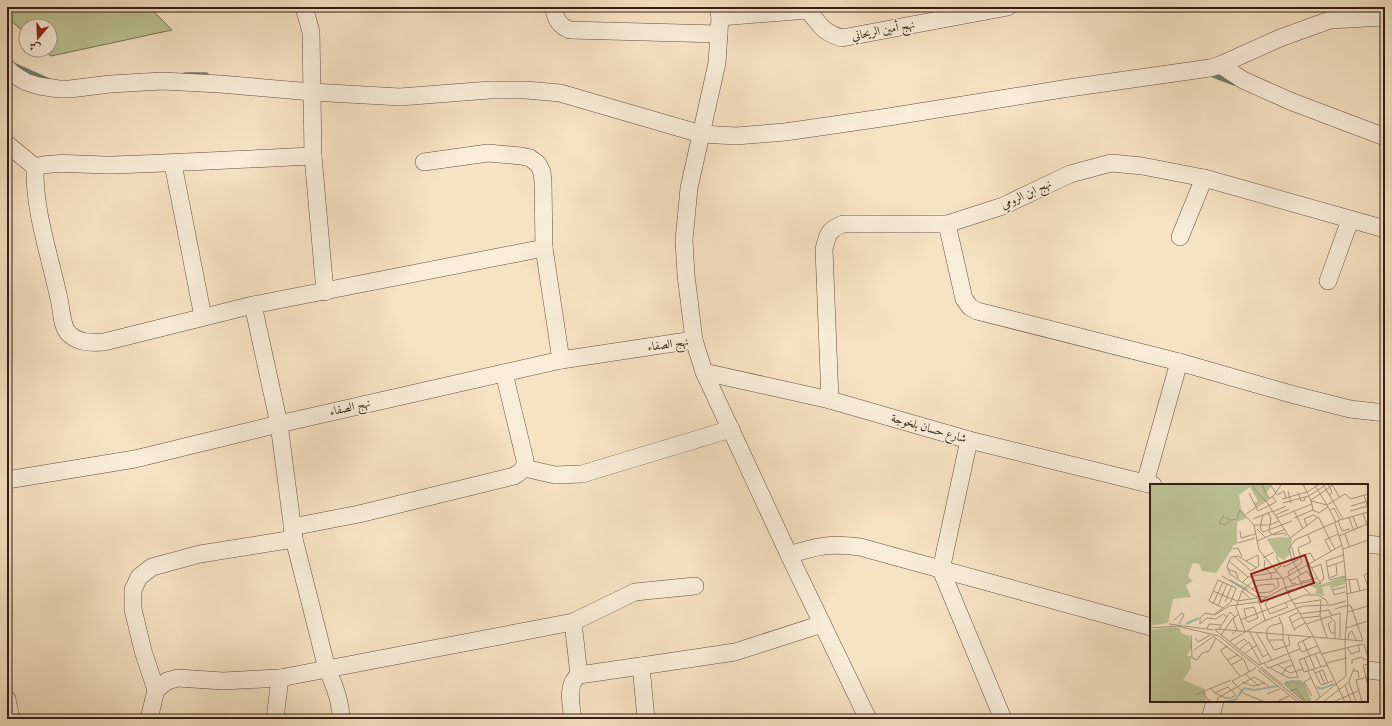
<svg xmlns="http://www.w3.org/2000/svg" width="1392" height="726" font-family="Alegreya,Amiri,serif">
  <rect width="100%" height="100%" fill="#f6e3c4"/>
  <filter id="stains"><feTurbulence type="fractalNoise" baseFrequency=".005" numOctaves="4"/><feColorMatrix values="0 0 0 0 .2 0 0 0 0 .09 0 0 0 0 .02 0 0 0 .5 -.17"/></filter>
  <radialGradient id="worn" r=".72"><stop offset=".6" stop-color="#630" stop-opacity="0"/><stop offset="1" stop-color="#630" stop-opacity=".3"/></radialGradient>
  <polygon fill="#bcc495" stroke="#787054" points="7,7 149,7 172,30 51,56 44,50 50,50 50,26 26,26 26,34 7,17"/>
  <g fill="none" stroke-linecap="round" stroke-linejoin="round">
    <g stroke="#737e71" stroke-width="5.5">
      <polyline points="7,59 13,65 49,81"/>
      <polyline points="1208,73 1234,83"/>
      <polyline points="185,75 206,75"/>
    </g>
    <defs>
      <g id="minor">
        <polyline points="304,7 311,32 313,156 325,292"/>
        <path d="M554 7C555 19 559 26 570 30L719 34"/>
        <polyline points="718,7 720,17 717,63 689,188 684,240 686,275 694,340 704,372 789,555 868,719"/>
        <path d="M720 17 808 10C820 25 822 32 842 38L1008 7"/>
        <polyline points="1220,65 1243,80 1290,101 1385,137"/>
        <polyline points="7,68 13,74 26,82 39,86 59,89 70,89 110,84 162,81 220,84 312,92 400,97 490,90 526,90 560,93 701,134 736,136 785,132 882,118 1069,88 1210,68 1220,65 1280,38 1330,20 1385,17"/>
        <polyline points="7,144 35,167"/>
        <polyline points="424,162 488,153 521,156 530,158 538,164 542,172 543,182 544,248 561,360"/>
        <polyline points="173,164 203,317"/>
        <path d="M35 167C34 213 50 255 59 299 62 310 61 326 69 334 79 343 91 343 104 342L253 305 544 248"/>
        <path d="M35 167C61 160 87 166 114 165 180 163 246 159 313 156"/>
        <polyline points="947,224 964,299 970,307 977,311 1179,362 1291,394 1350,409 1385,413"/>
        <polyline points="1180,237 1204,178"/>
        <polyline points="1328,281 1350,220"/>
        <path d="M253 305 279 424 294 539 327 669C334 684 341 702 341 719"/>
        <polyline points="704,372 830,400 969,440 1153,485"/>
        <path d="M830 400 824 249C828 234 828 230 843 224H947L1003 206 1070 174 1111 163 1142 166 1204 178 1385 229"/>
        <polyline points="969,440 941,570 1003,719"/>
        <polyline points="524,468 555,475 582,474 731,429"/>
        <polyline points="7,480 135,459 279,424 561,360 694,340"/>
        <polyline points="1145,483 1179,362"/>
        <path d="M292 527 359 514 514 476C522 471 525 469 525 460L504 373"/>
        <polyline points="1367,544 1385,546"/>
        <path d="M789 555C816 546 831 543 860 547L1151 627"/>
        <polyline points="573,622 635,592 695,586"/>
        <polyline points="1367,670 1385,672"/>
        <polyline points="156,690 143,651 133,609 133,590 139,577 152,567 200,554 294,539"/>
        <polyline points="7,699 11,719"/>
        <polyline points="149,719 156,690 167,681 178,678 223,681 280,678 573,622 579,675"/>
        <polyline points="275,719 280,678"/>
        <path d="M573 719C571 705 566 684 579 675L641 666"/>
        <polyline points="646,719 641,666 735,652 822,624"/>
        <polyline points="1210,719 1215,701"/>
      </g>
    </defs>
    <use href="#minor" stroke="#644e40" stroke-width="18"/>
    <use href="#minor" stroke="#f9edd9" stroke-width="17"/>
  </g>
  <g text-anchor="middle" stroke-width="3" stroke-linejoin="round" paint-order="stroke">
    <g font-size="12" fill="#331d14" stroke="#f9edd9">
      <text transform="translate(883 30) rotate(-11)" y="4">نهج أمين الريحاني</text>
      <text transform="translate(1026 194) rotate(-25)" y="4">نهج ابن الرومي</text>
      <text transform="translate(668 344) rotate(-8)" y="4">نهج الصفاء</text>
      <text transform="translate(350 407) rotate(-13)" y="4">نهج الصفاء</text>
      <text transform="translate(929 428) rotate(16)" y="4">شارع حسان بلخوجة</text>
    </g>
  </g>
  <g transform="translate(1150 484)">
    <rect width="218" height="218" fill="#f6e3c4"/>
    <path d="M0 0H121V3L116 9 119 14 106 22 104 20 108 17 100 3 89 11 91 25 97 34 87 38V60L82 62 83 64 66 89 52 87 49 80 43 79 38 92 43 97 36 101 41 113 23 115 18 139 0 142ZM130 53 142 54 140 70 134 76 127 72 117 55ZM195 92V100L181 104 179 101 172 103 174 112 165 109 167 105 157 100 162 98 171 101ZM22 143 30 144 31 149 39 152 42 162 37 172H41V184L33 196 55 205 56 218H0V146ZM150 196 154 199 162 218H155L134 201 136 197Z" fill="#bcc495"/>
    <path fill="none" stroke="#9dbfaf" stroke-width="2" d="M80 96 98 106M36 140 49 134M134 200 142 197 154 200M167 203 171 205 184 200M74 218 85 216 94 204 104 206 128 202"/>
    <path fill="none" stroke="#a8947e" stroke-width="1" d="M106 0 103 3 115 17M111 0 119 14M120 0 127 11 134 7 136 14M153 0 161 17 177 21 186 38M164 0 177 21M173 0 193 35M178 0 182 8 180 11M183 2 189 13M138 7 141 19M148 8 151 17 155 16V13M99 9 108 27 126 18 122 12M214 11 218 25M132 15 157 8 170 0M161 16 183 1M116 17 140 54M133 19 159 12 174 2M177 21 195 10 201 15 218 10M201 22 218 17M163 26 169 29 178 23M180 26 184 24 190 36M144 27 153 45M200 27 218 22M123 28 136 22M118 29 121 34 119 47 122 51M96 30 123 12 132 0M213 30 218 44M113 31 110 44 113 48 142 37M126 31 139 25M203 33 208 45M127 34 162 20 161 17M144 34 163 26 162 20M199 34 204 47M103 35 123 27M81 36 75 41 69 39 73 32 81 36 87 35 90 26 104 41 109 66 133 95 137 108 162 150 195 218M188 37 192 47 200 45M185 39 193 65 195 86 198 121 195 155M104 41H120L129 37M157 42 154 35 163 31 169 34 179 54M107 45 116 54M90 47 91 54 105 50M195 50 199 62M123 51 134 49 136 52M189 52 217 40M140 54 167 34M179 54 185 65M107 57 135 45M88 59 105 54M142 63 145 77M83 65 88 64 92 73M193 65 218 56M181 68 175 56 188 50M84 72 101 87 109 82 108 71M113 74 124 68M115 76 114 83 121 90V95M79 77 98 93M96 77 108 71M165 77 160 69 154 71 171 100M133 81 134 83 149 75M146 83 152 78 148 64 161 58 157 50M177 83 194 77M107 84 88 72 81 73 77 82 80 90 108 109M162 84 171 80 174 95 170 98M77 85 86 88 88 94M125 86 131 82 126 72M218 89 214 91 218 103M151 91 142 76 139 65 145 56 190 36 218 28M72 92 105 112 117 113M140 92 138 88 146 83M148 92 152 102 160 110M138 93 142 100 146 99M179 94 176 77 193 71M179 94 187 91 186 80M179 94 180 96 195 92M133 95 192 61M195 96 207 95 210 107M199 96 201 109M140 97 157 87 161 93M93 98 98 93 127 88M150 98 167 94M182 104 184 111 195 108M101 105 110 101 123 100 125 103M183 106 195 103M63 107 87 117M92 107 102 116M137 107 143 106 138 110M108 109 120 108 129 102 127 95M196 110 218 105M107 112 115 136M171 115 170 132 177 154M87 117 107 114M75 118 82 101M135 118 138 123 120 130 115 120 120 115 137 108M63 120 73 98M144 120 170 116M198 121 201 122 213 157M68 122 77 100M185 125 198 121M197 128 218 122M65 130 81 118 86 104 68 96 59 117 73 124M150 130 179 126 182 132M180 133 185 138V154M95 134 98 138 108 134 104 123 94 125 96 133M153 134 170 132M24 136 32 129 34 131 29 140M90 136 155 111H168L176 116 178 120M182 137 178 140 181 149H185M131 139 120 142 117 146V154L124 166 140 161 138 151M141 139 152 133M19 140 64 146M50 140V134L55 129 65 131 79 122 108 118 134 104 161 97 171 100M50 140 57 134 66 135 73 130 77 133M156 140 190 129V154M0 144 27 142 69 152 152 218M196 144 218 137M57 145 59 140 71 141M65 145 213 157M69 145 80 128 85 133M144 145 155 139M65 146 109 181M95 147 86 123 92 107 103 97 132 94M99 147 113 173 118 170M145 147 139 133 149 128M106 148 122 176M82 150 87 146 83 134M41 151 42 174 47 176 52 169 59 167 66 154M71 151 83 134 88 131M63 152 94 176 99 188M45 154 48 158 60 151M198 155 199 149 202 147 206 156M118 156H133M80 157 114 137 153 122 182 121 196 117M153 157 165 185M214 160 218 174M85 161 94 155 97 158M78 162 71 166 72 169 90 192M198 164 201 170 210 167 208 161M90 165 99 158 111 180M150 165 148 159 161 153M150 165 152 168 167 162M44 166 64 152M170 168 149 176 154 188 177 181M95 169 107 161M165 170 171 183M171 170 213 160M154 174 159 186M77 176 88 171M114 179 118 184 140 176M176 179 197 174M202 180V176L212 173 214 176 218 175M218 180 213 181 218 202M81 181 92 175M109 181 150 165M128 181 140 189 153 185M111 183 133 201M120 184 139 194 148 193 133 156V143L129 133M163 185 171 201 183 197M108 186 148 218M158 187 170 213M169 187 175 201M203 187H208L209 194M165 189 173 186 178 199M95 190 109 202M132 191 137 183 144 181M161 194 154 198 162 212M206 196 212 218M206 196 218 193M82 197 95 210 115 218M82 197 106 184M92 198 103 202 115 199M199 198 206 218M195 201 201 218M61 204 65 209 75 214H81L86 211 78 203 65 209M53 207 57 215 63 218M140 207 146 205 156 218M142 207 155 218M117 210 130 205M45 211 81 196M67 218 68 214 104 193 119 202M127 218 139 212M164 218 196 192 195 156M173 218 199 198 204 184M183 218 208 207"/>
    <path fill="#8f2418" fill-opacity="0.15" stroke="#8f2418" stroke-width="2" d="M155 71 164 99 111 118 101 90Z"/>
    <rect width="218" height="218" fill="none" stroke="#331d14" stroke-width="2"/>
  </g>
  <rect width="1392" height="726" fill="none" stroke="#f6e3c4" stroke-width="24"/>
  <rect x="8" y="8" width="1376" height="710" fill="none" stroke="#331d14" stroke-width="2"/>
  <rect x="12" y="12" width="1368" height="702" fill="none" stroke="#331d14"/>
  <g transform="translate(38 38) rotate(199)"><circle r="19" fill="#f9edd9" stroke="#aa9a8a"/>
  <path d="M0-3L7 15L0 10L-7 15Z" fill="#8f2418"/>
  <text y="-6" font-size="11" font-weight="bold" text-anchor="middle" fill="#331d14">ش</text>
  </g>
  <rect width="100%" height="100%" filter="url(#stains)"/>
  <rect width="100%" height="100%" fill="url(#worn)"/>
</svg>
